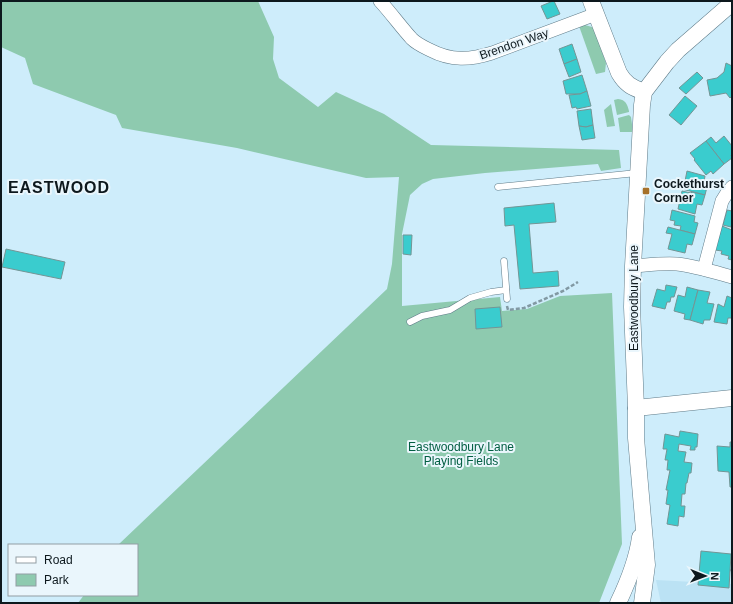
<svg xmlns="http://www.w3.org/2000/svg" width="733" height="604" font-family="Arial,sans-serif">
  <rect width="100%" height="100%" fill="#ceedfb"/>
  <polygon fill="#bbe2f4" points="656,580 732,584 732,603 661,603"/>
  <g fill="#8ecaaf">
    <polygon points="1,1 258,1 274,37 273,59 279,78 318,107 336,92 384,114 431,145 619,150 621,168 601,171 598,164 485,173 433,179 422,184 410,195 402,234 402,306 500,297 502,311 527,309 560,296 612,293 622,544 599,603 78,603 84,595 137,595 137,545 118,545 387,289 392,264 399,177 366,178 237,148 122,128 116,115 33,84 25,58 1,47"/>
    <polygon points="585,25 592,27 595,30 606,63 605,72 596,74 579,26"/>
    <path d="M618 99C626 100 627 104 629 111V112L617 115 614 100Z"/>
    <polygon points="611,104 615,126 607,127 604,110"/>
    <polygon points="629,115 631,117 633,132 620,132 618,118"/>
  </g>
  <g fill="#3accce" stroke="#739595">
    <polygon points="553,1 554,1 560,14 547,19 541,6"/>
    <polygon points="572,44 577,59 564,64 559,49"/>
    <polygon points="577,59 581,72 569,77 564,64"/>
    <polygon points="726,63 732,66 732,96 730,98 726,93 710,96 707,80 717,78 724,72"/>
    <polygon points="697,72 703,78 686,94 679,88"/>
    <polygon points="582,75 587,91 580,94 566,94 563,81"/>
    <polygon points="587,91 591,106 577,109 576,107 572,108 569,95 580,94"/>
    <polygon points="685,96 697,106 681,125 669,115"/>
    <polygon points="591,109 593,125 586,127 579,126 577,111"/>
    <polygon points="593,125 595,138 582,140 579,126 586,127"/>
    <polygon points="724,136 732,146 732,154 731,155 732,158 724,164 706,141 711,137 716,143"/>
    <polygon points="706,141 724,164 713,174 711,171 706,175 694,160 695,159 690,153"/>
    <polygon points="687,171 705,176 704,182 708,183 705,195 682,189 683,188 679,187 678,185 679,182 681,180 685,181"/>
    <polygon points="682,191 691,193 692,192 705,195 702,205 697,204 695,214 678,209"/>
    <polygon points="554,203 556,222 529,224 533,273 558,271 559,286 520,289 514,225 505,226 504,208"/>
    <polygon points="672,210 695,216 694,222 698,223 695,234 680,230 681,226 674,225 675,221 670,220"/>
    <polygon points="727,210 732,211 732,222 731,227 723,225"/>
    <polygon points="722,226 732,230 732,260 728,259 729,256 721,254 722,251 715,250"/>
    <polygon points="668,227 695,234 692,245 687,244 685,253 668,249 672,234 666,233"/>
    <polygon points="403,235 412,235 411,255 403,254"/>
    <polygon points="6,249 65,262 61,279 2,267"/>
    <polygon points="666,285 677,287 674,297 671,297 670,302 667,302 665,309 652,306 657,289 665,291"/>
    <polygon points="687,287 698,290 690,320 684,319 685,314 674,311 678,295 685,297"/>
    <polygon points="698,290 710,292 707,303 714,304 710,320 704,320 703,324 690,320"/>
    <polygon points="727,296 732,298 732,318 728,318 727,324 714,322 718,304 724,307"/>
    <polygon points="500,307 502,327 476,329 475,309"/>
    <polygon points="680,431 698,434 697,447 695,447 695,450 690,450 691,446 679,444 678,451 686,452 684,462 692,463 691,473 689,473 687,483 686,483 685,494 682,494 681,506 685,506 684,517 679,516 678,526 667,524 670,505 666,504 668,490 666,490 670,470 667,470 668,460 665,460 667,449 663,449 665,434 679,437"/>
    <polygon points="730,442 732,442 732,487 730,487 729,472 718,471 717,446 730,447"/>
    <polygon points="701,551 731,554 729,588 698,585"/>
  </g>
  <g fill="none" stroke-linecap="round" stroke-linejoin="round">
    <defs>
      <g id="service">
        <polyline points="498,187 637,173"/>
        <polyline points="504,261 507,299"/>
        <polyline points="410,322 422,316 450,310 470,298 491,292 506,290"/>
      </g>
      <g id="minor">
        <path d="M380 1C391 13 401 27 412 39 417 44 424 47 430 50 451 61 470 60 492 53L596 14"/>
        <path d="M633 266C647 265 662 263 677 264 695 266 714 272 732 277"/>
        <polyline points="704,269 722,201 727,193 732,187"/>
      </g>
      <g id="tertiary">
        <path d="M591 1 619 73C626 85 632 87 644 92"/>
        <polyline points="636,408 732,398"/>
        <path d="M618 603C628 582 637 560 640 537"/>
        <polyline points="642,603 647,565 636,438 636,408 632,307 633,266 642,105 644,92 667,62 678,50 732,3"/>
      </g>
    </defs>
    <use href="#service" stroke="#5f7b88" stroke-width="7"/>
    <use href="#minor" stroke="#5f7b88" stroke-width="14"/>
    <use href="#tertiary" stroke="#5f7b88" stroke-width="17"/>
    <g stroke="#8299a3" stroke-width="2.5" stroke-dasharray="4 2" stroke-linecap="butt">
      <polyline points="507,306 508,310 524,308 563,291 578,282"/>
      <polyline points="730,570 732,570"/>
    </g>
    <use href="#service" stroke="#fff" stroke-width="6"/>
    <use href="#minor" stroke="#fff" stroke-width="13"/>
    <use href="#tertiary" stroke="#fff" stroke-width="16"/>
  </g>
  <rect fill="#a6712a" stroke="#eaf6fc" stroke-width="1.5" x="642" y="187" width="8" height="8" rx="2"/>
  <g text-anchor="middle" stroke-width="4" stroke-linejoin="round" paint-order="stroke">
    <g font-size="12" fill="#0d181d" stroke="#eaf6fc">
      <text transform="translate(514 44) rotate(-19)" y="4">Brendon Way</text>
      <text transform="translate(634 298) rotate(-90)" y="4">Eastwoodbury Lane</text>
    </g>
    <g font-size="12" font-weight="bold" fill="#0d181d" stroke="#eaf6fc" text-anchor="start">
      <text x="654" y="188">Cockethurst<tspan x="654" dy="14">Corner</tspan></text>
    </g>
    <g font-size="12" fill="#025e42" stroke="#eaf6fc">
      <text x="461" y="451">Eastwoodbury Lane<tspan x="461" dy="14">Playing Fields</tspan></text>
    </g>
    <g font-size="16" font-weight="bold" letter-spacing="1" fill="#0d181d" stroke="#eaf6fc">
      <text x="59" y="193">EASTWOOD</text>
    </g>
  </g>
  <rect width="733" height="604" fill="none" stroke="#0d181d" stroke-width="4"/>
  <rect x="8" y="544" width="130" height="52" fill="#eaf6fc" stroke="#929da3"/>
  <rect x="16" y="557" width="20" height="6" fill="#ffffff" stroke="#929da3"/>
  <text x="44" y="564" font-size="12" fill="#0d181d">Road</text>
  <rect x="16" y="574" width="20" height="12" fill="#8ecaaf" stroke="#929da3"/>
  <text x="44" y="584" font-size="12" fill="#0d181d">Park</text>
  <g transform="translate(705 576) rotate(91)" stroke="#eaf6fc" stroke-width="3" paint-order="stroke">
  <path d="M0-3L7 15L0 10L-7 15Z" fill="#0d181d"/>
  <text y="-6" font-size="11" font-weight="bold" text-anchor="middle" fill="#0d181d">N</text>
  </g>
</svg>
